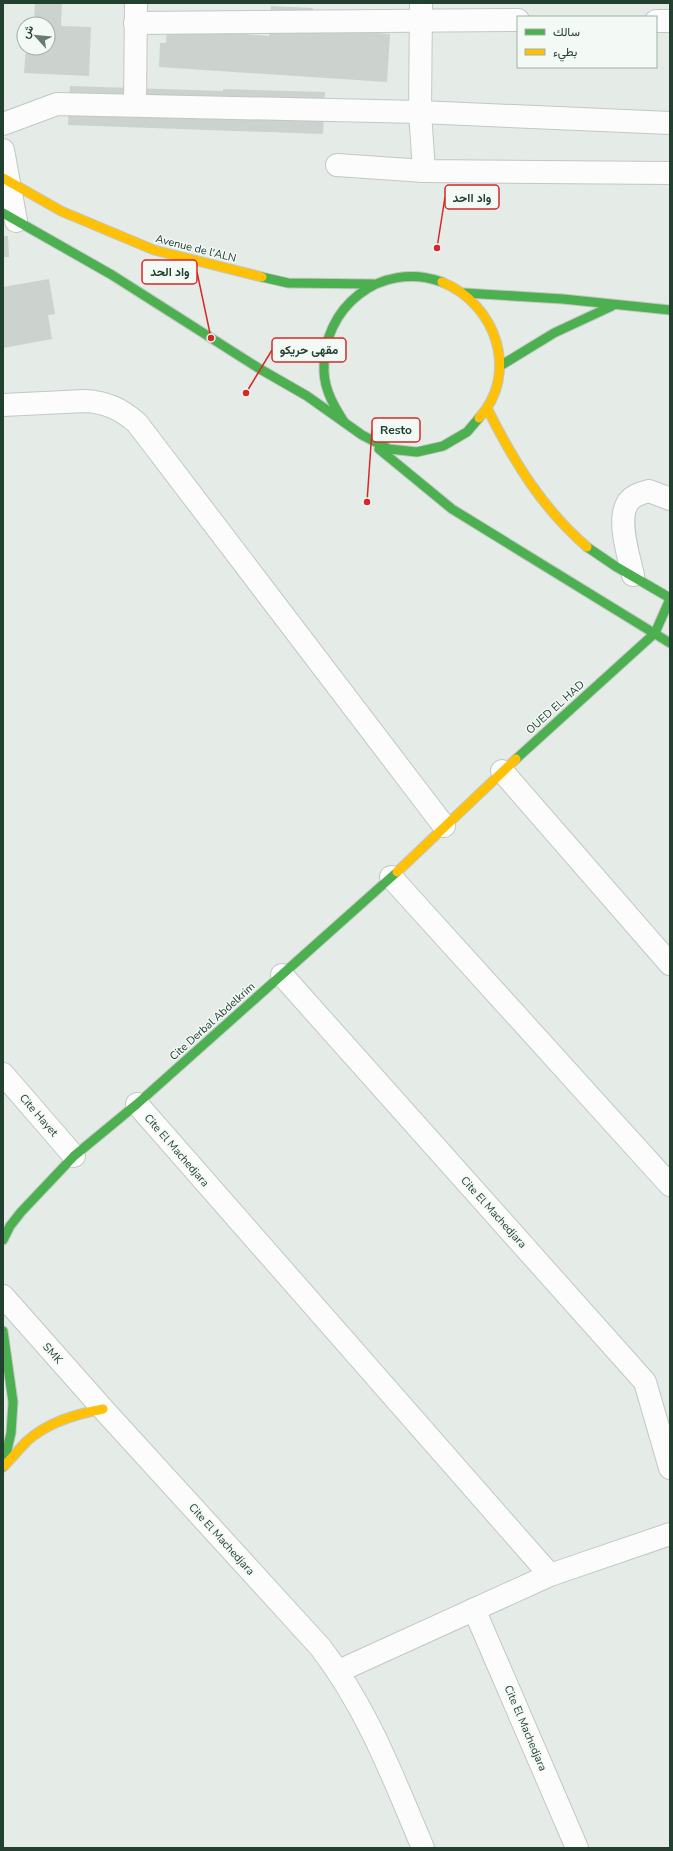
<svg xmlns="http://www.w3.org/2000/svg" width="673" height="1851" font-family="'Nunito Sans',Vazirmatn,sans-serif">
  <rect width="100%" height="100%" fill="#e5ebe7"/>
  <g fill="#ccd2ce">
    <polygon points="35,3 62,3 61,26 91,27 89,76 24,73 26,48 48,48 48,24 27,24 27,22 34,22"/>
    <polygon points="271,6 313,8 312,28 390,34 387,82 159,67 160,43 166,43 168,11 204,14 244,34 269,36"/>
    <polygon points="70,86 223,91 223,89 325,92 323,134 68,125"/>
    <polygon points="3,236 8,236 9,257 3,257"/>
    <polygon points="49,279 55,314 48,315 52,339 3,348 3,287"/>
  </g>
  <g fill="none" stroke-linecap="round" stroke-linejoin="round">
    <defs>
      <g id="street">
        <polyline points="421,3 420,112 424,171"/>
        <polyline points="656,21 670,21"/>
        <polyline points="135,23 518,20"/>
        <polyline points="135,105 136,3"/>
        <polyline points="3,124 57,104 420,112 670,123"/>
        <polyline points="3,150 16,221"/>
        <polyline points="337,165 424,171 670,173"/>
        <path d="M3 405 85 401C106 402 121 409 137 423L444 826"/>
        <path d="M633 575C629 556 612 508 635 496 639 494 645 492 649 491L670 499"/>
        <polyline points="502,771 670,964"/>
        <polyline points="391,877 670,1185"/>
        <polyline points="282,975 645,1382 670,1468"/>
        <polyline points="3,1074 74,1156"/>
        <polyline points="137,1104 550,1575"/>
        <path d="M3 1296 103 1409 321 1648C368 1710 393 1777 423 1848"/>
        <polyline points="474,1609 577,1848"/>
        <polyline points="339,1671 550,1575 670,1534"/>
      </g>
      <g id="fast">
        <polyline points="3,213 112,275 260,369 307,396 362,435 389,449 417,452 443,446 467,432 479,418"/>
        <polyline points="262,277 288,283 373,284"/>
        <polyline points="465,293 563,299 670,310"/>
        <polyline points="500,366 554,333 612,306"/>
        <path d="M344 422C334 406 325 391 324 372 321 307 381 260 442 282"/>
        <polyline points="379,449 452,509 670,643"/>
        <polyline points="587,547 615,566 670,598"/>
        <polyline points="516,759 655,633 670,599"/>
        <polyline points="3,1240 10,1226 21,1212 74,1156 137,1104 397,872"/>
        <polyline points="3,1331 13,1402 11,1433 3,1467"/>
      </g>
      <g id="slow">
        <polyline points="3,178 61,211 154,250 262,277"/>
        <path d="M442 282C496 304 520 373 479 418"/>
        <path d="M488 410C514 462 543 509 587 547"/>
        <polyline points="397,872 516,759"/>
        <path d="M4 1466C12 1458 19 1449 27 1441 48 1422 76 1414 103 1409"/>
      </g>
    </defs>
    <use href="#street" stroke="#c2c8c4" stroke-width="24"/>
    <use href="#fast" stroke="#c1c8c4" stroke-width="11"/>
    <use href="#slow" stroke="#c1c8c4" stroke-width="11"/>
    <use href="#street" stroke="#fbfcfb" stroke-width="22"/>
    <use href="#fast" stroke="#4caf50" stroke-width="9"/>
    <use href="#slow" stroke="#ffc107" stroke-width="9"/>
  </g>
  <g text-anchor="middle" stroke-width="3" stroke-linejoin="round" paint-order="stroke">
    <g font-size="11" fill="#223f30" stroke="#f3f9f5">
      <text transform="translate(196 248) rotate(14)" y="4">Avenue de l'ALN</text>
      <text transform="translate(555 707) rotate(-42)" y="4">OUED EL HAD</text>
      <text transform="translate(212 1021) rotate(-42)" y="4">Cite Derbal Abdelkrim</text>
      <text transform="translate(39 1115) rotate(49)" y="4">Cite Hayet</text>
      <text transform="translate(177 1150) rotate(49)" y="4">Cite El Machedjara</text>
      <text transform="translate(494 1212) rotate(48)" y="4">Cite El Machedjara</text>
      <text transform="translate(53 1353) rotate(48)" y="4">SMK</text>
      <text transform="translate(222 1539) rotate(48)" y="4">Cite El Machedjara</text>
      <text transform="translate(526 1728) rotate(67)" y="4">Cite El Machedjara</text>
    </g>
  </g>
  <path fill="none" stroke="#d62828" stroke-width="1.5" d="M437 248L445 197M211 338L197 272M246 393L272 350M367 502L372 430"/>
  <g fill="#d62828" stroke="#f3f9f5" stroke-width="1.5">
    <circle cx="437" cy="248" r="4"/>
    <circle cx="211" cy="338" r="4"/>
    <circle cx="246" cy="393" r="4"/>
    <circle cx="367" cy="502" r="4"/>
  </g>
  <g fill="#f3f9f5" stroke="#d62828" stroke-width="1.5">
    <rect x="445" y="185" width="54" height="24" rx="4"/>
    <rect x="142" y="260" width="55" height="24" rx="4"/>
    <rect x="272" y="338" width="74" height="24" rx="4"/>
    <rect x="372" y="418" width="48" height="24" rx="4"/>
  </g>
  <g font-size="12" text-anchor="middle" font-weight="bold" fill="#223f30">
    <text x="472" y="202">واد ااحد</text>
    <text x="170" y="276">واد الحد</text>
    <text x="309" y="354">مقهى حريكو</text>
    <text x="396" y="434">Resto</text>
  </g>
  <rect width="673" height="1851" fill="none" stroke="#223f30" stroke-width="8"/>
  <rect x="517" y="16" width="140" height="52" fill="#f3f9f5" stroke="#9fafa6"/>
  <rect x="525" y="29" width="20" height="6" fill="#4caf50" stroke="#9fafa6"/>
  <text x="553" y="36" font-size="12" fill="#223f30">سالك</text>
  <rect x="525" y="49" width="20" height="6" fill="#ffc107" stroke="#9fafa6"/>
  <text x="553" y="56" font-size="12" fill="#223f30">بطيء</text>
  <g transform="translate(36 36) rotate(297)"><circle r="19" fill="#f3f9f5" stroke="#9fafa6"/>
  <path d="M0-3L7 15L0 10L-7 15Z" fill="#667b70"/>
  <text y="-6" font-size="11" font-weight="bold" text-anchor="middle" fill="#223f30">ش</text>
  </g>
</svg>
